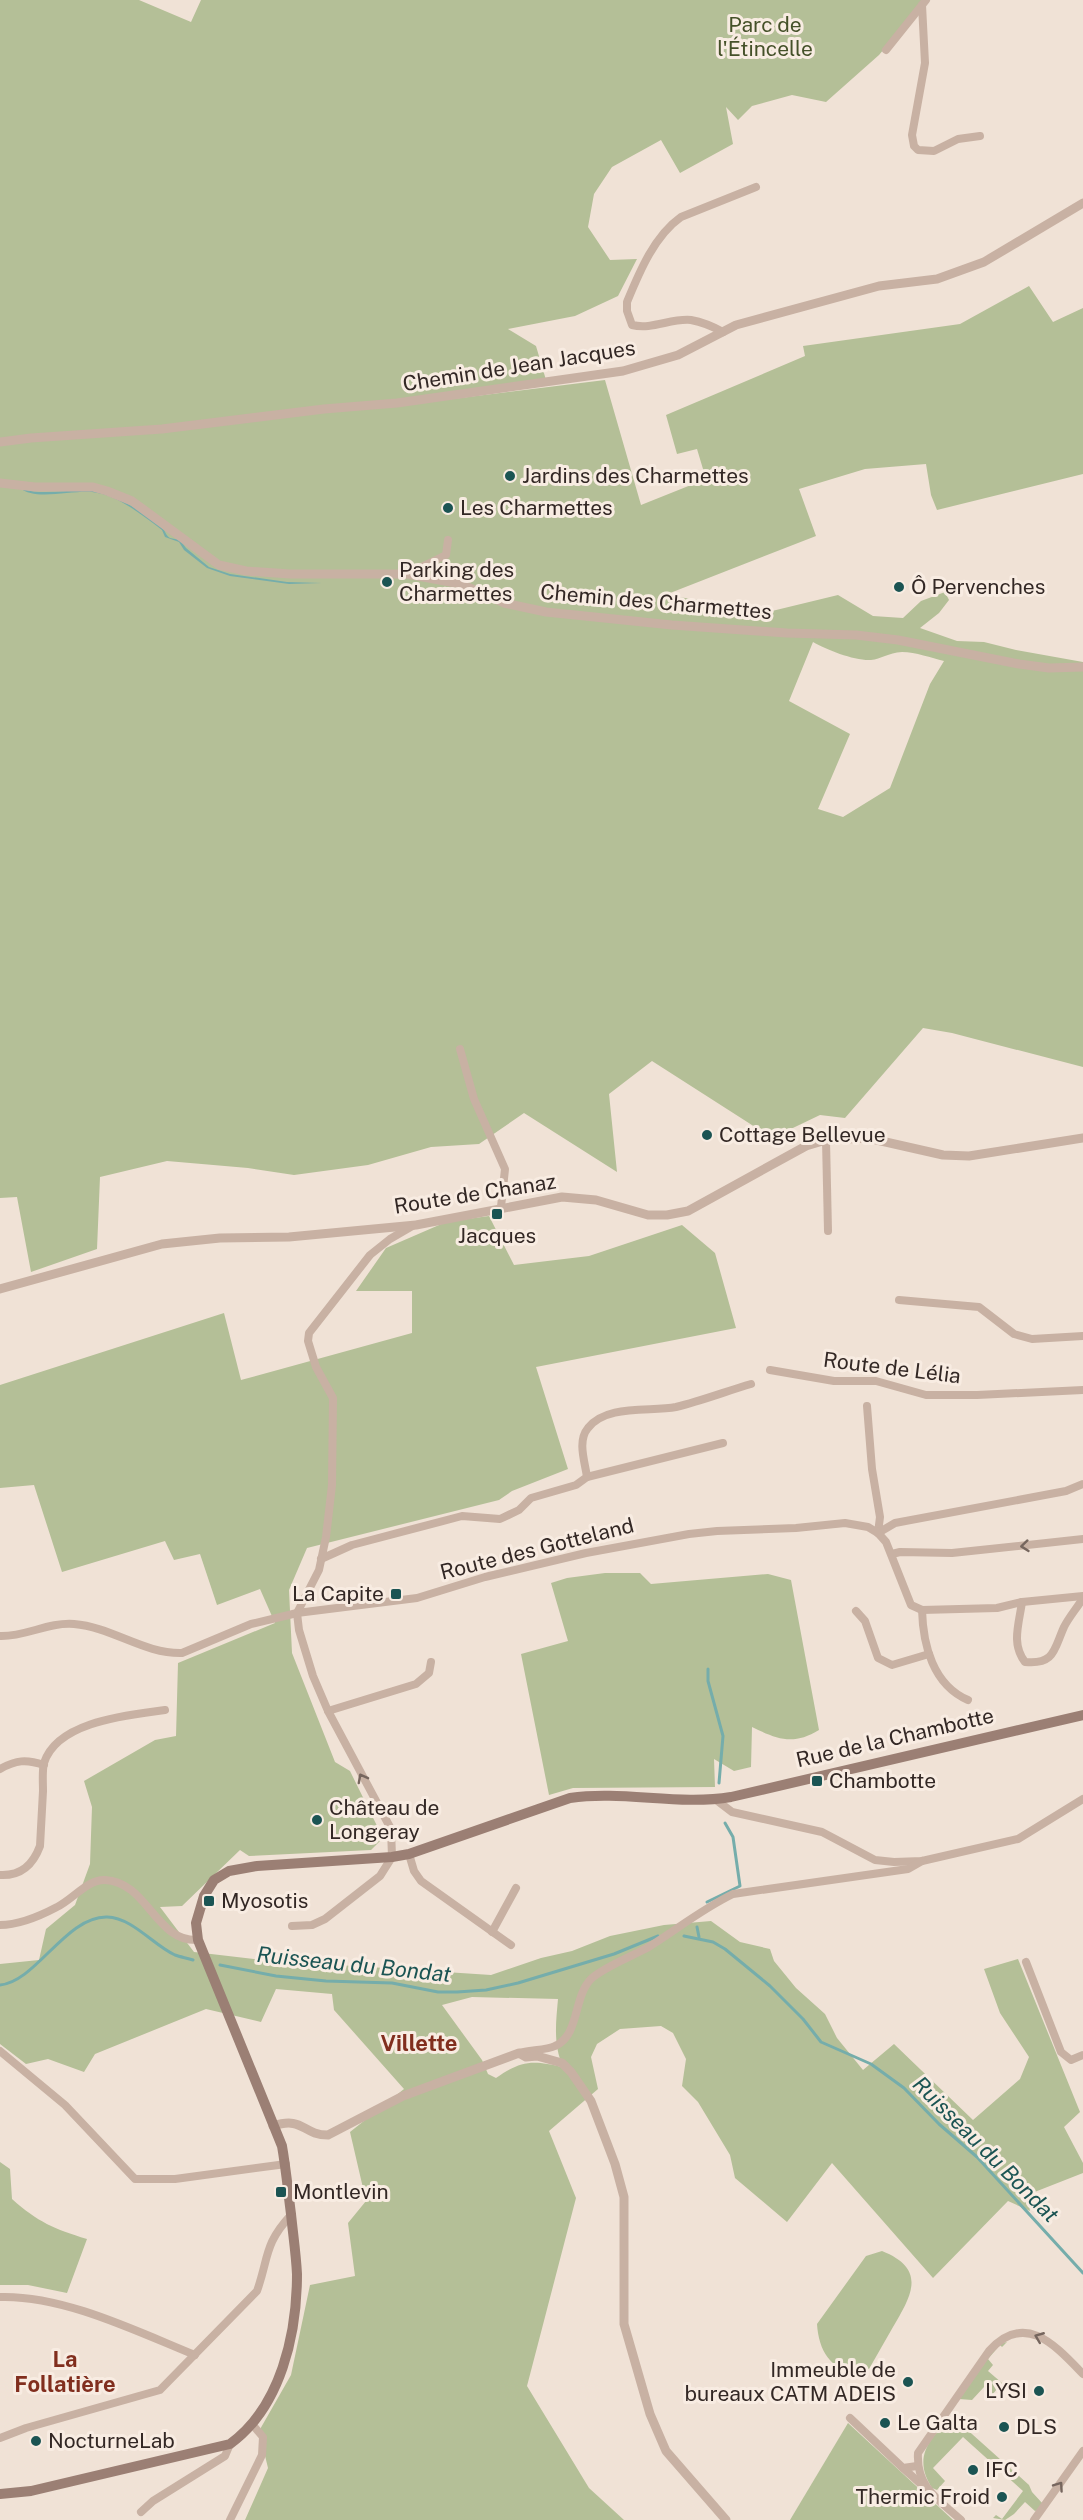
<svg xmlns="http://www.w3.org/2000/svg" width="1083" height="2520" font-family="'Public Sans',sans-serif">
  <rect width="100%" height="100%" fill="#f0e2d6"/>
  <g fill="#b4bf97" fill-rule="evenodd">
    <path d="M0 0H139L191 22 201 0H925L879 55 826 102 792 95 752 106 738 120 726 107 733 144 680 173 661 140 612 167 594 194 588 227 610 260 637 259 618 296 575 316 508 329 536 346 546 380 404 405 605 380 641 505 706 479 697 449 677 454 666 415 805 356 803 346 960 324 1029 286 1053 322 1083 308V474L937 510 931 495 926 464 865 469 799 489 816 536 665 595 772 611 838 595 873 616 903 618 921 601 945 592 949 600 939 613 920 628 957 641 984 642 1016 650 1083 662V1067L952 1033 923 1028 845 1118 820 1115 772 1138 652 1061 609 1094 617 1172 524 1113 479 1144 431 1147 368 1165 294 1175 248 1168 167 1161 100 1177 97 1249 31 1272 17 1197 0 1198ZM813 642C827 650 855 661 871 660 881 659 888 653 902 652 916 652 931 658 944 661L930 684 890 788 843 817 818 809 850 734 789 701Z"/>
    <path d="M489 1216 514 1265 589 1256 682 1225 715 1253 736 1328 536 1367 568 1469 512 1491 499 1500 307 1548 289 1590 292 1653 335 1762 350 1771 383 1838 371 1850 249 1856 240 1850 182 1906 160 1907 194 1952 263 1960 491 1975 541 1958 572 1951 610 1936 664 1925 711 1921 740 1942 770 1949 774 1961 796 1988 825 2014 837 2038 863 2070 894 2044 973 2120 1020 2079 1029 2057 1000 2013 984 1969 1018 1959 1080 2112 1064 2127 1083 2163V2173L1027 2195 1030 2211 1008 2201 933 2278 832 2163 787 2222 735 2178 730 2155 698 2102 682 2086 686 2059 673 2033 661 2026 620 2029 597 2044 591 2057 598 2089 549 2131 576 2198 527 2386 589 2488 624 2520H245L268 2468 259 2431 291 2375 310 2285 355 2276 348 2223 366 2201 350 2132 404 2089 334 2010 332 1994 276 1989 261 2022 206 2009 95 2054 84 2072 48 2059 26 2064 0 2044V1964L39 1960 46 1929 75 1905 90 1864 92 1807 84 1781 155 1740 176 1736 178 1663 275 1623 260 1589 217 1605 200 1554 174 1560 165 1541 62 1572 34 1485 0 1488V1385L224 1313 241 1380 412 1333V1291H356L386 1248 446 1222ZM472 1997 558 1999C556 2023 553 2044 563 2067 532 2060 522 2060 496 2078L488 2074 482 2060 442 2005Z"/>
    <path d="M605 1573H640L651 1584 768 1574 791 1580 819 1730C793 1746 777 1739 752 1727L751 1767 734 1771 714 1759 715 1787 573 1788 549 1795 521 1654 568 1641 551 1583 567 1578Z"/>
    <path d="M0 2162 10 2169 12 2199C38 2222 54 2229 87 2239L67 2293 28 2285H0Z"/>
    <path d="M882 2251C927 2269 912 2295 893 2327 885 2341 877 2355 869 2369 835 2377 819 2355 817 2324L866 2256Z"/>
    <path d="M1007 2342 1002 2347 1000 2345 988 2359 993 2365 988 2371 1002 2383 992 2395 984 2387 972 2400 959 2399C969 2385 990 2344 1007 2342Z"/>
    <path d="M953 2417 1029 2485 1032 2492 1043 2504 1038 2510 1035 2511 1025 2502 1014 2514 1005 2520 993 2518 996 2515 1002 2519 1023 2491 963 2437 933 2468 945 2481 937 2490 932 2488C912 2457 930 2437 953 2417Z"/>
    <polygon points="848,2423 953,2520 790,2520"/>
  </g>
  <path fill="#75adab" d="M20 488C43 497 69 488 93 491 113 493 148 514 162 528 166 531 165 535 170 538L180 540 186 548 209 567 230 574 287 582 322 583 289 584 230 576 207 568 184 550 179 542 165 537 162 530C142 515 118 495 92 492 73 490 34 501 20 488Z"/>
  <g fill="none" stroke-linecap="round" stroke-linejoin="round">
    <g stroke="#75adab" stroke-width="3">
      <polyline points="708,1669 708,1681 723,1736 719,1783"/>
      <polyline points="707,1902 740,1886 733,1837 725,1823"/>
      <polyline points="697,1927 699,1937"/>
      <polyline points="684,1936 713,1942 725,1949 770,1986 803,2019 821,2042 871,2064 904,2088 939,2124 977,2157 1083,2273"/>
      <polyline points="220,1965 276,1976 326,1981 392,1983 438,1992 457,1992 486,1990 518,1983 614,1954 658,1936"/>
      <path d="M0 1985C36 1982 66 1916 107 1917 133 1918 153 1945 175 1955 180 1957 187 1958 193 1960"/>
    </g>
    <g stroke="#c8b1a3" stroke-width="8">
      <polyline points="922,5 925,63 912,135 914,146 918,150 934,151 958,139 980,136"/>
      <polyline points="886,50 926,0"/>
      <path d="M723 332C712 326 702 322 691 320 671 318 652 330 632 325L627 311V302C639 273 654 236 681 217L756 187"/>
      <polyline points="407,574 446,555 448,540"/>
      <polyline points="460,1049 474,1099 505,1169 501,1207"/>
      <polyline points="826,1140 828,1231"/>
      <polyline points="899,1300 979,1307 1014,1334 1032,1339 1083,1336"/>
      <polyline points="770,1370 834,1381 876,1381 926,1395 977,1395 1083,1390"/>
      <polyline points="867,1406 872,1469 880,1517 878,1533"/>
      <polyline points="587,1477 723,1443"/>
      <polyline points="878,1533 895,1523 1066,1491 1083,1484"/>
      <polyline points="892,1554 900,1552 952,1553 1083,1539"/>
      <path d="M321 1559 352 1545 462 1516 500 1519 519 1510 531 1498 576 1485 587 1477C585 1462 577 1441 588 1428 606 1404 650 1412 676 1407 701 1401 727 1391 751 1384"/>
      <path d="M1022 1602C1019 1624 1011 1644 1025 1662 1055 1665 1054 1649 1064 1627 1069 1617 1077 1608 1083 1598"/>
      <path d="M922 1610C923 1645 933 1685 968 1700"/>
      <polyline points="856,1611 865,1621 878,1658 892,1665 929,1654"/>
      <path d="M0 1636C25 1637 48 1622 74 1624 112 1627 144 1654 182 1653L251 1624 297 1613 417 1598 485 1577 586 1553 689 1534 717 1531 796 1528 845 1523 868 1527 878 1533 886 1542 911 1605 922 1610 997 1608 1022 1602 1083 1596"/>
      <polyline points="328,1711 416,1684 429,1673 431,1662"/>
      <path d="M0 1769C16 1760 26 1759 44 1765"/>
      <polyline points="715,1799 732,1812 822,1832 875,1860 894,1862 922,1861 1018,1839 1083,1799"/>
      <polyline points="409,1854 414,1871 421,1881 511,1945"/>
      <path d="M0 1875C21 1876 33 1865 40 1846 41 1828 42 1809 43 1791 43 1782 42 1771 44 1763 57 1721 129 1715 165 1710"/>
      <path d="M0 1925C20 1925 40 1916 57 1907 72 1900 88 1879 105 1880 148 1882 155 1942 198 1940"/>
      <polyline points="292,1926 312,1925 325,1919 380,1876 392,1857 391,1829 328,1711 313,1676 299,1630 297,1613 319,1570 326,1537 332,1485 333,1398 316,1367 308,1341 309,1333 370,1255 390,1239 414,1225"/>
      <polyline points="492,1932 516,1888"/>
      <polyline points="1026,1962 1061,2052 1071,2060 1083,2055"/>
      <polyline points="0,2051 65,2105 135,2179 175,2179 286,2164"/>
      <path d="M519 2053C529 2050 547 2050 555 2046 580 2035 573 1997 591 1979 602 1968 632 1956 647 1948 676 1930 702 1909 733 1894L908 1869 922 1861"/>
      <path d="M0 2297C63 2295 136 2331 195 2355"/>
      <polyline points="850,2418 903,2468 917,2466"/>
      <path d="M0 2438 26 2428 160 2390 257 2291C269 2257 264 2244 291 2215"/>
      <polyline points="903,2468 922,2485"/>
      <polyline points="141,2512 153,2501 225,2456 230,2444"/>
      <polyline points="230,2520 262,2455 263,2437 252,2424"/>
      <path d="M961 2520C938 2499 916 2487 918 2453L989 2351C1025 2311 1055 2345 1083 2374"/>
      <polyline points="1034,2520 1083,2451"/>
    </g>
    <g stroke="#c8b1a3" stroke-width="9">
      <polyline points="0,442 31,438 162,429 324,409 397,403 623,371 678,355 736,325 879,286 937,279 984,262 1083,203"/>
      <polyline points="0,483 35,487 93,487 107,491 132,501 219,565 246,571 290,574 407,574 461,584 504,603 546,612 672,625 787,633 856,635 898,640 1019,664 1049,668 1083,667"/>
      <polyline points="0,1289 162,1244 220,1238 289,1237 416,1225 562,1197 596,1200 648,1215 667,1215 688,1211 806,1146 826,1140 868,1138 943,1155 969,1156 1083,1138"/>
      <path d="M273 2126C304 2116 302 2135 328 2135L403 2096 519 2053 526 2057 537 2056 562 2063 571 2072 591 2101 615 2164 624 2197V2324L650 2414 666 2451 726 2520"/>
    </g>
    <path stroke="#9b7f74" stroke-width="10" d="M0 2494 31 2491 230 2444C281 2407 297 2334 297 2274 296 2254 293 2234 291 2214 288 2191 286 2169 282 2146L198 1940 196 1923 204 1896 214 1880 229 1871 257 1866 392 1857 409 1854 570 1798C623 1790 678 1806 731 1797L1083 1715"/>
  </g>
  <defs><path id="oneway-chevron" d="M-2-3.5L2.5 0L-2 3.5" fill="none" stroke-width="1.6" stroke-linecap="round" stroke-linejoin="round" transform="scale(1.5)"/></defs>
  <g stroke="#76665e">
    <use href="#oneway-chevron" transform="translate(1025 1546) rotate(174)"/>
    <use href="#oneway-chevron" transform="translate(362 1778) rotate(-118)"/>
    <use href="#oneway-chevron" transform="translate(1039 2337) rotate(-158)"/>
    <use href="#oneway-chevron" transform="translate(1059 2486) rotate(-55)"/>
  </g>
  <g fill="#1b5453" stroke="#f8ece2" stroke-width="2">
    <circle cx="510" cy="476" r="6"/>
    <circle cx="448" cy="508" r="6"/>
    <circle cx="387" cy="582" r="6"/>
    <circle cx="899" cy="587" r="6"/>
    <circle cx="707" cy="1135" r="6"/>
    <rect x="491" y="1208" width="12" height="12" rx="3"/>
    <rect x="390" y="1588" width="12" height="12" rx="3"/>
    <rect x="811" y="1775" width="12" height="12" rx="3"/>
    <circle cx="317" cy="1820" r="6"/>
    <rect x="203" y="1895" width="12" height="12" rx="3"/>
    <rect x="275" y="2186" width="12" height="12" rx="3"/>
    <circle cx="908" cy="2382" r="6"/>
    <circle cx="1039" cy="2391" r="6"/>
    <circle cx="885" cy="2423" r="6"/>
    <circle cx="1004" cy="2427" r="6"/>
    <circle cx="36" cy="2441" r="6"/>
    <circle cx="973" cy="2470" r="6"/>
    <circle cx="1002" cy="2497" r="6"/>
  </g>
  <g text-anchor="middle" stroke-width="6" stroke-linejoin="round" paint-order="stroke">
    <g font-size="21" fill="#455129" stroke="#f8ece2">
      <text x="765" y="32">Parc de<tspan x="765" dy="24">l'Étincelle</tspan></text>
    </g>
    <g font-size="21" fill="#332825" stroke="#f8ece2">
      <text transform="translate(519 366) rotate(-9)" y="7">Chemin de Jean Jacques</text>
      <text transform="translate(656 602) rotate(5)" y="7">Chemin des Charmettes</text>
      <text transform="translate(475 1194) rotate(-9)" y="7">Route de Chanaz</text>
      <text transform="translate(892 1368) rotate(7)" y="7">Route de Lélia</text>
      <text transform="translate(537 1549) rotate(-14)" y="7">Route des Gotteland</text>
      <text transform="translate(895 1738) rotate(-13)" y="7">Rue de la Chambotte</text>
    </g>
    <g font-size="21" fill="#332825" stroke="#f8ece2" text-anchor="start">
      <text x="522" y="483">Jardins des Charmettes</text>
      <text x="460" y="515">Les Charmettes</text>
      <text x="399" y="577">Parking des<tspan x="399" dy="24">Charmettes</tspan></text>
      <text x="911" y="594">Ô Pervenches</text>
      <text x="719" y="1142">Cottage Bellevue</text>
      <text x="497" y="1243" text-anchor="middle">Jacques</text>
      <text x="384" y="1601" text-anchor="end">La Capite</text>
      <text x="829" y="1788">Chambotte</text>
      <text x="329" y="1815">Château de<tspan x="329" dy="24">Longeray</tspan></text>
      <text x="221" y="1908">Myosotis</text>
      <text x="293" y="2199">Montlevin</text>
      <text x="896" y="2377" text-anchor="end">Immeuble de<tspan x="896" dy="24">bureaux CATM ADEIS</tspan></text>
      <text x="1027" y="2398" text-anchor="end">LYSI</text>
      <text x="897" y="2430">Le Galta</text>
      <text x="1016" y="2434">DLS</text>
      <text x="48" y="2448">NocturneLab</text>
      <text x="985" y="2477">IFC</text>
      <text x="990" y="2504" text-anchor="end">Thermic Froid</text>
    </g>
    <g font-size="22" font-style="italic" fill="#1b5453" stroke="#f8ece2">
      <text transform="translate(354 1964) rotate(6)" y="8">Ruisseau du Bondat</text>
      <text transform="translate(986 2149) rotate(45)" y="8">Ruisseau du Bondat</text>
    </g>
    <g font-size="22" font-weight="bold" fill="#812e1e" stroke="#f8ece2">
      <text x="419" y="2051">Villette</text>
      <text x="65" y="2367">La<tspan x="65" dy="25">Follatière</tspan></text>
    </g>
  </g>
</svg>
